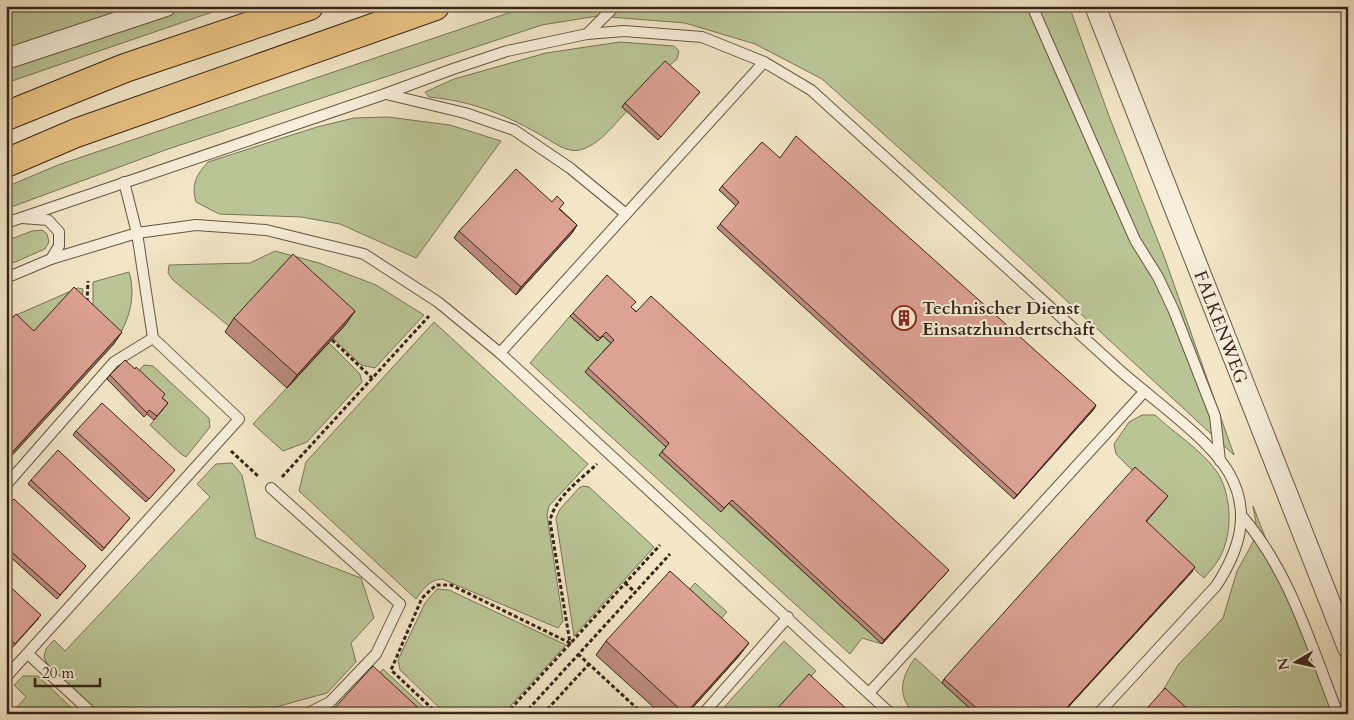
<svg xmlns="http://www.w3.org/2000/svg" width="1354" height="720" font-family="Cardo,serif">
  <rect width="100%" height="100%" fill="#f3e7c7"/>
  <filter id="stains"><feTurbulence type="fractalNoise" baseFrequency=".004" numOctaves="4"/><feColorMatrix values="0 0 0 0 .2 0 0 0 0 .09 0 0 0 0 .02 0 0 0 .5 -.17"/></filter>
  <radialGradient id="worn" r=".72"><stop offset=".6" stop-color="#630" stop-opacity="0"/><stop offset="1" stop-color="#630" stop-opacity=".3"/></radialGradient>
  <g fill="#bac596" stroke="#787557">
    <polygon points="6,6 230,6 6,83"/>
    <polygon points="529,6 1069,6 1109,116 1165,259 1234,455 954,197 822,79 755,44 685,23 597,16 542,25 168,149 6,209 6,187 58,165"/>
    <path d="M620 42 674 46 679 51 677 59 622 107 627 111C614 125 599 145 580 150 567 153 555 143 544 137 507 115 472 101 429 97L425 92 454 79 546 53Z"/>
    <path d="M388 117 450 125 501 141 416 258 340 224 301 217 219 214 196 202C191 185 196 175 208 162L317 127 354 118Z"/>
    <polygon points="42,230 47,234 49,242 45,249 6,266 6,241 32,231"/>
    <polygon points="275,251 319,263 376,285 424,315 375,368 361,365 333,338 230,327 173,280 168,273 169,265 250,263"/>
    <path d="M129 272C137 298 128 324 113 345L85 320 93 309V282Z"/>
    <polygon points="78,288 83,289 82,304 25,345 6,326 7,319"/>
    <polygon points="570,316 597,341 603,336 611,343 585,372 882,644 862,638 850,654 530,363"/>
    <path d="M434 322 588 464 549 506 547 515 563 621 558 628 442 579C429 580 423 589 416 599L299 491 306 462Z"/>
    <polygon points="329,343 360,374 362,382 307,442 283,451 253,424"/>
    <polygon points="144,365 153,366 209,418 210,427 186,457 181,454 150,425 165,407 136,374"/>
    <path d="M1142 415H1155C1174 433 1202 450 1217 472 1232 495 1233 533 1220 557 1216 565 1209 572 1204 578L1143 525 1133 471 1116 454 1114 444 1129 422Z"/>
    <polygon points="232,463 242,475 256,538 361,578 374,618 351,643 356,662 327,693 272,708 267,714 100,714 48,666 44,657 46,649 54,640 65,651 210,497 197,484 216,464"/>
    <polygon points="583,486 589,487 654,547 574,636 556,518 560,509 579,488"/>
    <polygon points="1253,506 1334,714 1186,714 1162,692 1178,665 1223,618 1237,571 1253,542 1256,523"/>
    <polygon points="695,583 727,612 720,620 688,591"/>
    <polygon points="437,589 449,590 566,645 503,714 446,714 400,670 398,660 425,603"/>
    <polygon points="784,641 816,671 775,714 718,714"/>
    <path d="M915 658 976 714H915C896 696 901 677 915 658Z"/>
    <polygon points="383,669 431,714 401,714 369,685"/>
    <polygon points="23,676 38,676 78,714 11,714 26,697 14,685"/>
  </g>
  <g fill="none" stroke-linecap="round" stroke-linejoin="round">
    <defs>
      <g id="lane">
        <polyline points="1032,6 1135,240 1158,277 1174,311 1215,416 1220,461"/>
        <polyline points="587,34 615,6"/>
        <polyline points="386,94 465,113 514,130 570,168 626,214"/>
        <polyline points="22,218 48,220 59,232 59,246 51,259"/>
        <path d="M6 223 385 94 453 69 507 51 587 34 624 31 702 37 764 62 811 90C913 183 1015 275 1116 367 1149 397 1208 437 1229 473 1252 513 1239 551 1216 586L1098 714"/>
        <polyline points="6,278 51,259 137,233 196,225 266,230 364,254 438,302 500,353 891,714"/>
        <polyline points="500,353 764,62"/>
        <polyline points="6,485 114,362 153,338"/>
        <polyline points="271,488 400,604 376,654 330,702 306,714"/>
        <path d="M1241 515C1290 571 1311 646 1338 714"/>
        <polyline points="28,654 93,714"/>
        <polyline points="6,677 239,419 153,338 137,233 124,182"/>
        <polyline points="869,693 1144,392"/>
        <polyline points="703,714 788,617"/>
      </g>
      <g id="street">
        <polyline points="1095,6 1348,648"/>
        <polyline points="6,59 166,6"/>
      </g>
      <g id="highway">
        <polyline points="6,116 125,68 309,6"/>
        <polyline points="6,163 76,133 435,6"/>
      </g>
    </defs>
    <use href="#lane" stroke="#655644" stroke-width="12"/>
    <use href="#street" stroke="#655644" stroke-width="22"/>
    <use href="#highway" stroke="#362518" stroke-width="30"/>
    <g stroke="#362518" stroke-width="3" stroke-dasharray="4 2.5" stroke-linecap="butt">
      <polyline points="87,302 88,281"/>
      <polyline points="332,340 372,378"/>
      <polyline points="231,451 259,477"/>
      <polyline points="282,477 429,316"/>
      <polyline points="625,583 635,592"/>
      <polyline points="578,654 643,714"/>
      <path d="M438 714 391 670 422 598 436 585H451L570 643 550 521C555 497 580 480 597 464"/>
      <polyline points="506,714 660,545"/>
      <polyline points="524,714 670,554"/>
      <polyline points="543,714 589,664"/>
    </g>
    <use href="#lane" stroke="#f7efdb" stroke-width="10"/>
    <use href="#street" stroke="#f7efdb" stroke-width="20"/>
    <use href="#highway" stroke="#eac484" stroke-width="28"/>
  </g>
  <g fill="#bd8b7f" stroke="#362518">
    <polygon points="700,92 658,140 622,107 625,103"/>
    <polygon points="780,158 1094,409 1014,499 717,228 736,206 719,190 722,186"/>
    <polygon points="560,209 577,225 572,233 516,295 454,238 459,231"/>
    <polygon points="632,308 946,573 882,644 729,503 721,512 659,455 666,447 585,372 611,343 603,336 598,341 570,316 573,313"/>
    <polygon points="234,318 346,324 287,388 225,332"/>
    <polygon points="110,375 162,398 168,403 154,420 147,414 144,417 107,379"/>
    <polygon points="76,431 172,473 146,502 73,435"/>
    <polygon points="31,480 130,518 102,551 28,484"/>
    <polygon points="1168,496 1146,522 1193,571 1062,714 976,714 942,683 944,679"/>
    <polygon points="6,507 86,566 57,599 6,553"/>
    <polygon points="6,583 39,618 12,648 6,642"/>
    <polygon points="606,641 739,656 687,714 661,714 596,655"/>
  </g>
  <g fill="#9a7168" stroke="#362518">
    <polygon points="577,225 572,233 516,295 521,287"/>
    <polygon points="355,311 346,324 287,388 297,375"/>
    <polygon points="122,332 113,345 6,462 6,459"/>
    <polygon points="1096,405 1094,409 1014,499 1017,495"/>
    <polygon points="1195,567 1062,714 1061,714"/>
    <polygon points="949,570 946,573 882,644 884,640"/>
    <polygon points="749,643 739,656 687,714 685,714"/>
  </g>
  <g fill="#dca294" stroke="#362518">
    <polygon points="665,61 700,92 661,137 625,103"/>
    <polygon points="796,136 1096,405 1017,495 720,224 739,202 722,186 762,142 780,158"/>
    <polygon points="516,169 552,202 557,196 564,203 559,209 577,225 521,287 459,231"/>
    <polygon points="293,254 355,311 297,375 234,318"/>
    <polygon points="607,275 636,302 631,307 636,312 651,296 949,570 884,640 732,500 724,508 662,452 669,443 588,368 614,340 606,332 600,338 573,313"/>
    <polygon points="74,287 122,332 6,459 6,325 16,314 34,331"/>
    <polygon points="125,360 135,369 136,367 165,394 162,398 168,403 157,416 149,410 147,413 110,375"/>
    <polygon points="102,403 175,470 149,499 76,431"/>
    <polygon points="58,450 130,518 104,548 31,480"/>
    <polygon points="1135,467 1168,496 1146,521 1195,567 1061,714 983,714 944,679"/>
    <polygon points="14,499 86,566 60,595 6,547 6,507"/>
    <polygon points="670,571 749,643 685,714 606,641"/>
    <polygon points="6,583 41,615 15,644 6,636"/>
    <polygon points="373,666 425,714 329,714"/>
    <polygon points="809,674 852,714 772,714"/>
    <polygon points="1165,688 1193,714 1142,714"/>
  </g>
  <defs>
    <symbol id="building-ring" viewBox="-11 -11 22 22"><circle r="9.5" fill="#f7efdb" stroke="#8f2418" stroke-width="1.5"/><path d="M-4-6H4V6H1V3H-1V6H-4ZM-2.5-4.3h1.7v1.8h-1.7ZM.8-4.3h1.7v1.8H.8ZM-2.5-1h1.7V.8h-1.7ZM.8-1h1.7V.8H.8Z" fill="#8f2418"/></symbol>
  </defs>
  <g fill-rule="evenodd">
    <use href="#building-ring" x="890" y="304" width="28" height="28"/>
  </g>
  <g text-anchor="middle" stroke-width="4" stroke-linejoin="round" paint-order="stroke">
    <g font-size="18" font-weight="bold" fill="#362518" stroke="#f7efdb" text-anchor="start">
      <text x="922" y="314">Technischer Dienst<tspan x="922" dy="21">Einsatzhundertschaft</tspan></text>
    </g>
    <g font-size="18" fill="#362518" stroke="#f7efdb">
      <text transform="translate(1221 327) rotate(69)" y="6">FALKENWEG</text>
    </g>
  </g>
  <rect width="1354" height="720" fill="none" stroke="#f3e7c7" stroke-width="25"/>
  <rect x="8" y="8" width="1339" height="705" fill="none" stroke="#362518" stroke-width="2.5"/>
  <rect x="12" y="12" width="1329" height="695" fill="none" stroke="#362518"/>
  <g transform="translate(1296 662) rotate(261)" stroke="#f7efdb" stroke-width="4" paint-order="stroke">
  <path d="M0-4L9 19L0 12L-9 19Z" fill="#362518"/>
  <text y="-8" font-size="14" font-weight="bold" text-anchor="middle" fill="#362518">N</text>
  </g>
  <path d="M35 678v8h65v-8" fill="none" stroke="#362518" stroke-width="2.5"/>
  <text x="42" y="678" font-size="15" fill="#362518" stroke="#f7efdb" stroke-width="4" paint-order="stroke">20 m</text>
  <rect width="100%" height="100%" filter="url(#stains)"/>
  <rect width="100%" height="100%" fill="url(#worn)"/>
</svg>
